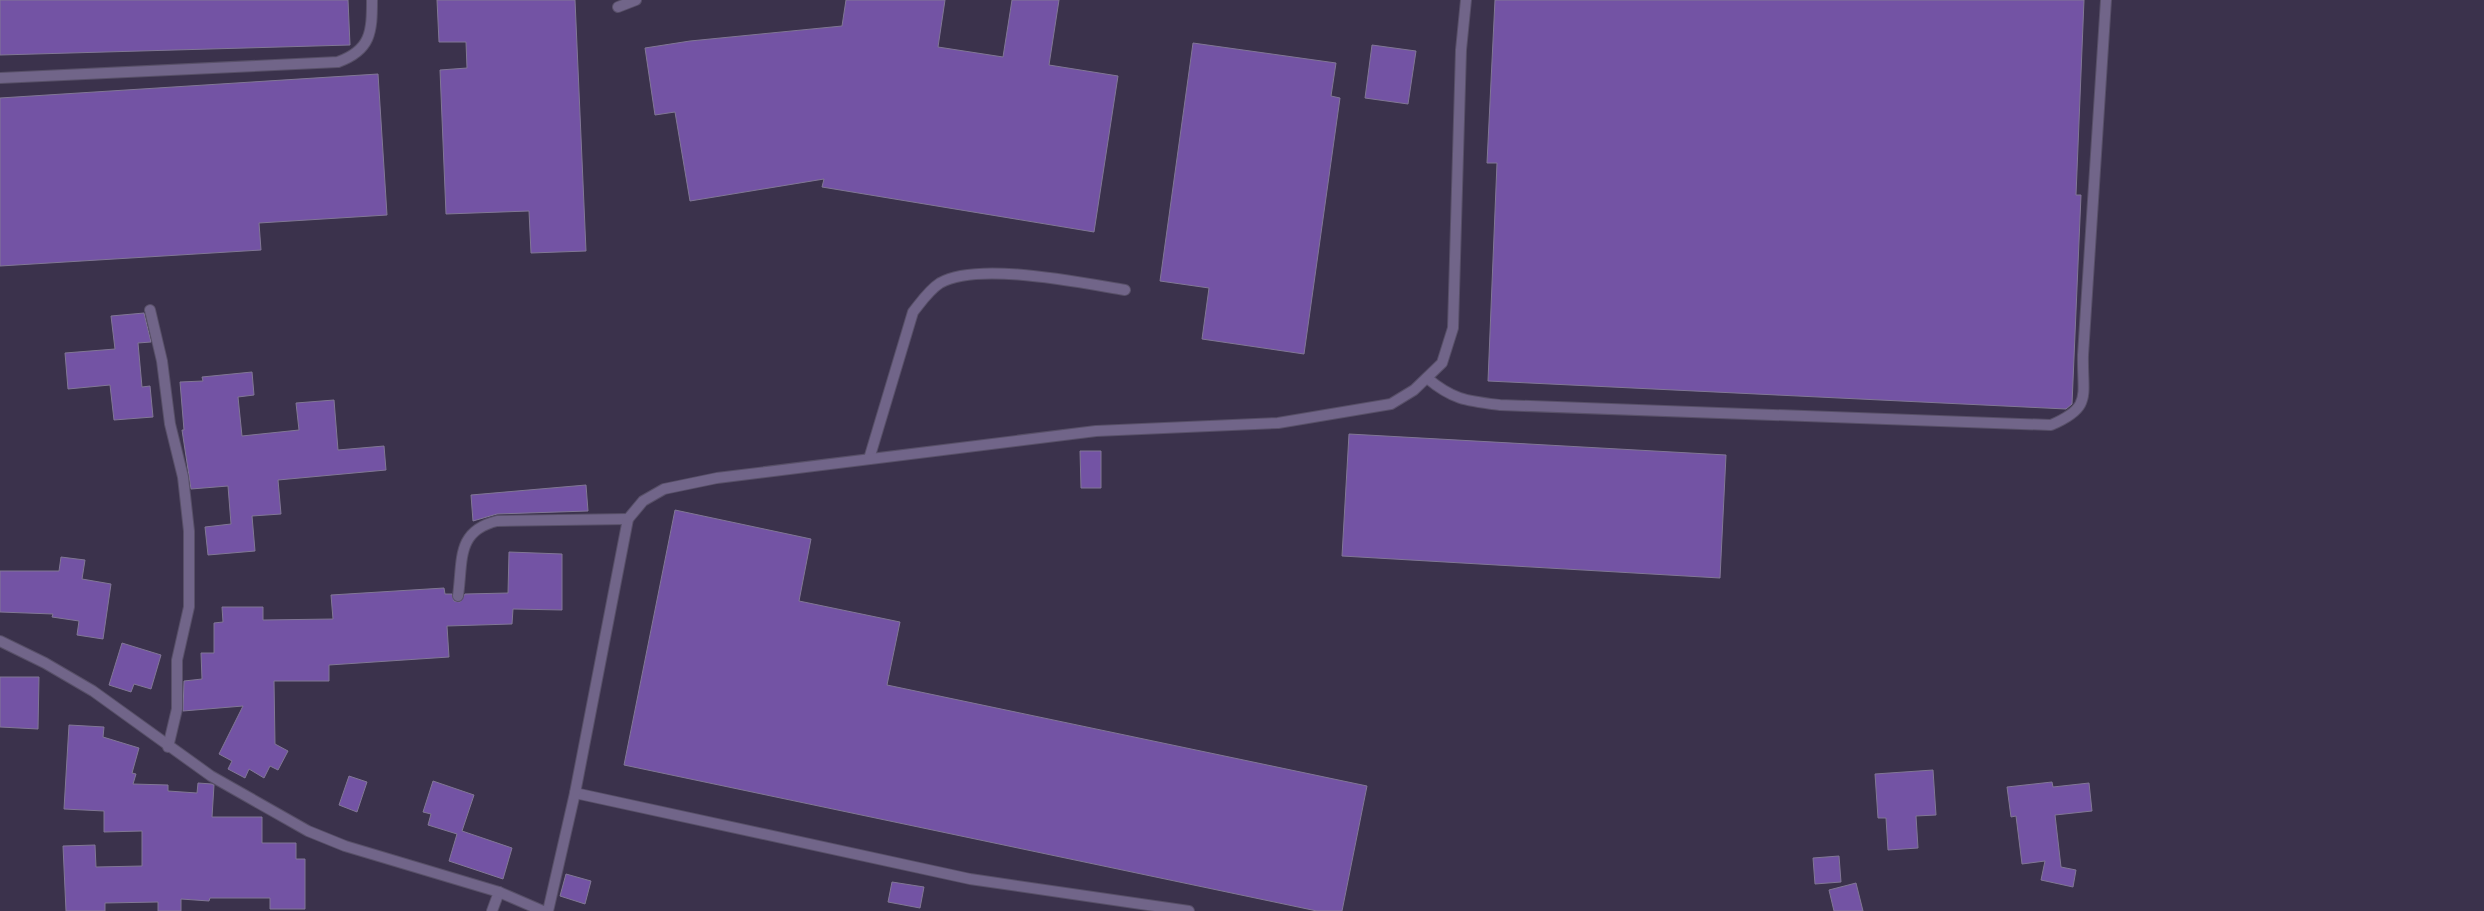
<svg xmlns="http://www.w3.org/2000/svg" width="2484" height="911" font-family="'Source Sans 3',sans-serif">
  <rect width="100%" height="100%" fill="#3b324c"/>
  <g fill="#7353a4" stroke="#817795">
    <polygon points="0,0 348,0 350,45 0,55"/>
    <polygon points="437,0 575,0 586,251 531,253 529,211 446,214 440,70 467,68 466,42 439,42"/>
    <polygon points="846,0 945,0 938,47 1003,57 1012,0 1059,0 1049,65 1118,76 1094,232 822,187 824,179 690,201 675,112 655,115 645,48 690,41 842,26"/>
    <polygon points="1495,0 2084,0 2076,195 2081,195 2072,404 2066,409 1488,381 1497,163 1487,163"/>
    <polygon points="1193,43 1336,63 1331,96 1340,98 1304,354 1202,339 1209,288 1160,281"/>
    <polygon points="1372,45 1416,51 1408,104 1365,98"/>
    <polygon points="378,74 387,215 259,223 261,250 0,266 0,98"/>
    <polygon points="144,313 151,342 138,343 142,387 150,386 153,417 114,420 110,385 68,389 65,353 115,349 111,316"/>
    <polygon points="252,372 254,395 238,397 242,436 299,430 296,403 334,400 338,450 384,446 386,470 278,480 281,514 252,516 255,551 208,555 205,527 231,524 228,486 191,489 182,430 184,430 180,382 203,381 202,377"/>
    <polygon points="1349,434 1726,455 1720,578 1342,556"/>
    <polygon points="1080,451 1101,451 1101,488 1081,488"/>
    <polygon points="586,485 588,511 497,514 473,521 471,495"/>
    <polygon points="675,510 811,539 799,601 900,622 887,685 1367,786 1342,911 1317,911 624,765"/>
    <polygon points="509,552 562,554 562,610 513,609 512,624 447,626 449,657 329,665 329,681 274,681 275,744 288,751 278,770 270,766 264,778 249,769 245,778 228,769 232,761 219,754 243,706 183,711 184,681 202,679 201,653 214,653 214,623 223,622 222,607 263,607 263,620 333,619 331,595 444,588 445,594 452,594 454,601 460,602 465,594 508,593"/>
    <polygon points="61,557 85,560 82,579 111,584 103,639 77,635 79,621 52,617 53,614 0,612 0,571 59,571"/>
    <polygon points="122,643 161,655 151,689 134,684 131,692 109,685"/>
    <polygon points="0,677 39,677 38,729 0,727"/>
    <polygon points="69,725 104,727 103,737 139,748 132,773 136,774 133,784 168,785 168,791 197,793 198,783 212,784 214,785 212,817 262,817 262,843 296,843 296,859 305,859 305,909 270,909 270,898 210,898 209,901 181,899 181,911 158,911 158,902 105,903 105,911 66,911 63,846 95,845 96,867 142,866 142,831 104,832 104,811 64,809"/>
    <polygon points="1933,770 1936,815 1916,816 1918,848 1888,850 1886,818 1878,818 1875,774"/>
    <polygon points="349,776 367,782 357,812 339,805"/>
    <polygon points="433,781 474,795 462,831 512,848 503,879 449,861 457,834 428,825 431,814 423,812"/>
    <polygon points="2052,782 2053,787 2089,783 2092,811 2055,815 2061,867 2076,870 2073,887 2041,880 2045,861 2022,864 2016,816 2011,817 2007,787"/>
    <polygon points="1839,856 1841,882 1815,884 1813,858"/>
    <polygon points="566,874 591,881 585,904 560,896"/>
    <polygon points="892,882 924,887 920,908 888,902"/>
    <polygon points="1856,883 1863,911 1834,911 1829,890"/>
  </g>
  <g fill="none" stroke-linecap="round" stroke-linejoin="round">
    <defs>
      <g id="service">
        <polyline points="618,7 636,0"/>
        <path d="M0 78 338 62C371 50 372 32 372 0"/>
        <path d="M1427 378C1453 400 1467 401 1500 405L2051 425C2093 407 2082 396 2083 355L2106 0"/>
        <path d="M869 459 913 312C921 302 929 290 940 283 978 261 1082 283 1125 290"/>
        <path d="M458 596C463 560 456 531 497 521L628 519"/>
        <polyline points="575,793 970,879 1189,911"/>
        <polyline points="492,911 499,892"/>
        <polyline points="548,911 575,793 628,519 643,501 664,489 717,478 1096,431 1278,423 1391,404 1414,390 1442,363 1453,328 1461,50 1466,0"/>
      </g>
      <g id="minor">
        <polyline points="150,310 162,361 170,424 183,477 189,531 189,607 177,660 177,709 168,747"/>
        <polyline points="0,641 45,663 93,691 211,776 308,831 345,846 499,892 543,911"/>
      </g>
    </defs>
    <use href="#service" stroke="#585068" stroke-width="12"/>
    <use href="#minor" stroke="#585068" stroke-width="12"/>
    <use href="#service" stroke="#716589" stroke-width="10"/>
    <use href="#minor" stroke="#716589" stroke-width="10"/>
  </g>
</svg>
